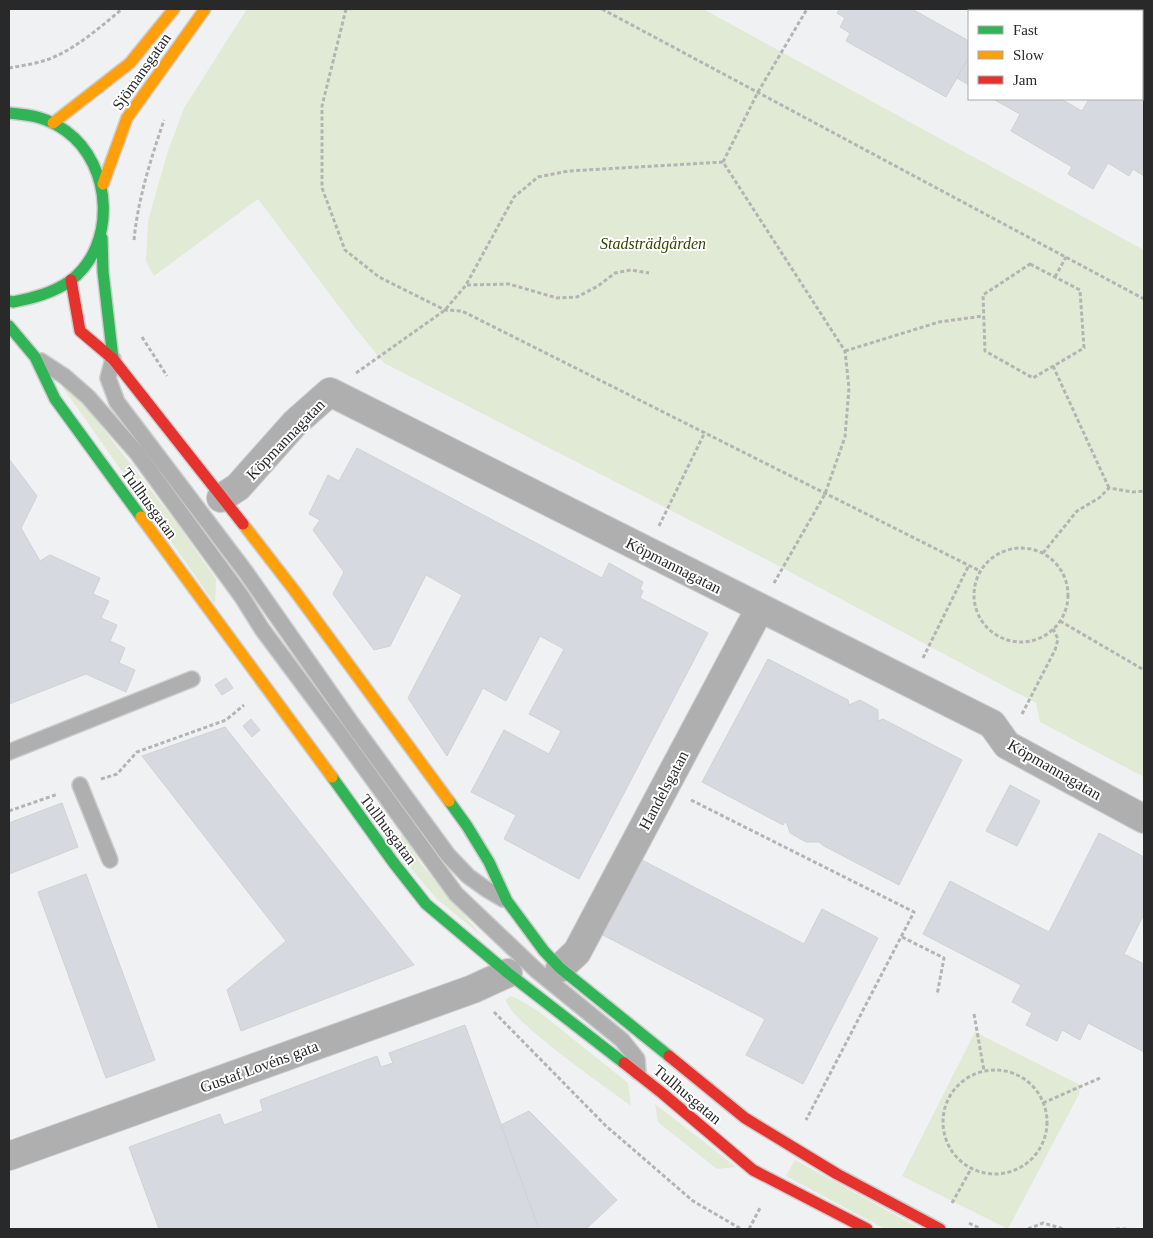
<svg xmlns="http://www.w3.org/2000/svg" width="1153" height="1238" font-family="Georgia,serif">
  <rect width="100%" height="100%" fill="#f0f1f3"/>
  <g fill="#e1ead5">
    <polygon points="247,9 703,9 1144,250 1144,777 1040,722 1036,703 777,565 384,363 356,329 258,199 154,276 146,261 148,221 167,154 184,108"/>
    <polygon points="62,386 65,387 73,394 94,417 178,525 216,579 215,604"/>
    <polygon points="403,834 421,864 481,935 437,899 391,845"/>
    <path d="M510 996 518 999 538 1011 628 1083 631 1106C610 1090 508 1020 506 1000Z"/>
    <polygon points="975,1032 1080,1085 1079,1094 1008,1229 902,1176"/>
    <polygon points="655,1104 736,1167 717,1169 658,1122"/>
    <polygon points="795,1160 921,1229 885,1229 786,1176"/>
  </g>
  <g fill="#d6dae0" stroke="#d0d1d2">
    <polygon points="840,9 912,9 969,41 969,57 946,97 846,41 850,33 840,27 845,18 837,13"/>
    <polygon points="1142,24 1144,26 1144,176 1133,169 1129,176 1108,163 1093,189 1068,174 1072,167 1011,131 1020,114 993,99 1061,99 1082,111 1089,99 1142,99"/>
    <polygon points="969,57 969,85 957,78"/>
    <polygon points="357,448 602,578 609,563 643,582 640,589 643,591 640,598 708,633 579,879 504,839 516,815 471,792 504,730 549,754 561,731 529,714 564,649 540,636 506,701 483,688 447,756 408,698 462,595 426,575 390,646 374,650 333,594 344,572 313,530 320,520 309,514 328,475 339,481"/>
    <polygon points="9,459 37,496 21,528 40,561 50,555 100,578 93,594 109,601 101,618 117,625 110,641 125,648 119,663 135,670 126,692 86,674 9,704"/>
    <polygon points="768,659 848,700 849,705 860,700 878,710 878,721 883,719 962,760 899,885 824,846 819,842 806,842 790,833 786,821 783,825 702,782"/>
    <polygon points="226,678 233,688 222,695 215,685"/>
    <polygon points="251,719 260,730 252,737 243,726"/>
    <polygon points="225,727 414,965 241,1031 227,990 286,941 142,756"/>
    <polygon points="1010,785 1040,801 1017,846 986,831"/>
    <polygon points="62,803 78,847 9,874 9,823"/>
    <polygon points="1099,833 1144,857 1144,914 1124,954 1144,964 1144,1052 1088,1023 1080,1040 1062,1030 1057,1041 1026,1025 1032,1013 1012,1002 1021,985 923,934 950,881 1049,932"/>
    <polygon points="636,857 804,944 822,909 878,938 803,1084 746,1055 765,1019 597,932"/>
    <polygon points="86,874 155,1060 106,1078 38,892"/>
    <polygon points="465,1025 539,1229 159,1229 129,1147 220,1114 224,1125 263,1111 260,1100 377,1056 381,1067 393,1063 389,1053"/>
    <polygon points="529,1111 617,1200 586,1229 539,1229 501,1125"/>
  </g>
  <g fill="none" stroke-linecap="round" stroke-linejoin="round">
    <defs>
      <g id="lane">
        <polyline points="113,359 108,378 117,402 245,571 350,721 448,855 468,876 486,889 503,899"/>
        <polyline points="41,361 64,376 88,397 137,453 242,597 262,629 338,731 456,894 537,971 622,1040 637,1059 638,1072"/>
        <polyline points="9,752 192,679"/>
        <polyline points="80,785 110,860"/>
      </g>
      <g id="street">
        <polyline points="221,498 238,487 295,423 330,392 992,724 1007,745 1144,819"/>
        <polyline points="560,968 577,952 760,608"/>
        <polyline points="9,1156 473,989 508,973"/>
      </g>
      <g id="fast">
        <path d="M9 113C32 115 46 117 66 131 113 165 117 246 70 281 53 293 33 298 13 302L9 301"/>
        <polyline points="102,238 103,272 113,359"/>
        <polyline points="9,326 35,357 55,399 141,517"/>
        <polyline points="332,777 393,862 426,904 508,973 624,1063"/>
        <polyline points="449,801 467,826 489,862 507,901 544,951 560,968 669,1056"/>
      </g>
      <g id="slow">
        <polyline points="53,123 130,63 174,9"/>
        <polyline points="103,184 127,118 205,9"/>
        <polyline points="141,517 332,777"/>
        <polyline points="243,524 294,590 449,801"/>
      </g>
      <g id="jam">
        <polyline points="71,280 80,331 113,359 243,524"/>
        <polyline points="669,1056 745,1118 837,1174 940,1229"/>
        <polyline points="624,1063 662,1093 753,1170 867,1229"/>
      </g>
    </defs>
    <use href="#lane" stroke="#cdcdce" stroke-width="18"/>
    <use href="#street" stroke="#cdcdce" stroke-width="30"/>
    <use href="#fast" stroke="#cdcdce" stroke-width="14"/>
    <use href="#slow" stroke="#cdcdce" stroke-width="14"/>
    <use href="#jam" stroke="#cdcdce" stroke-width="14"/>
    <g stroke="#b4b4b4" stroke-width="3" stroke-dasharray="4 2.5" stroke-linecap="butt">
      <polyline points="346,9 322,106 322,188 345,250 379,277 445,310 462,311 980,571"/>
      <polyline points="602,9 1144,299"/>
      <path d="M9 68C25 65 43 63 58 55 80 45 103 25 122 9"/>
      <polyline points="723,162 758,92 807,9"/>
      <path d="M134 240C138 198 151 159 164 120"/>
      <polygon points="1030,264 1080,290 1084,348 1033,378 985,351 983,295"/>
      <polyline points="1055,277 1066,257"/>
      <polyline points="467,285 509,284 557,298 577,297 598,286 615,273 631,270 649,273"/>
      <polyline points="142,337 167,376"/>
      <polyline points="845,351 939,322 983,316"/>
      <polyline points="1053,366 1109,488"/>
      <polyline points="356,373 445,310 466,285 514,197 538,177 569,171 723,162 845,351 849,388 845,437 825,494 774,583"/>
      <polyline points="659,526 705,432"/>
      <circle cx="1021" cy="595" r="47"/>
      <polyline points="1043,553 1077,511 1099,498 1109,488 1133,492 1144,491"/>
      <polyline points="1060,621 1144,670"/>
      <polyline points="923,658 968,567"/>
      <polyline points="1022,714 1055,650 1058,639 1053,629"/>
      <polyline points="101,779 117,774 137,752 226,720 244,705"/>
      <polyline points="691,800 914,912 806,1120"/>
      <polyline points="9,811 58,794"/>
      <polyline points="902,937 944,958 937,995"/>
      <polyline points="494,1012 606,1126 693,1201 741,1229"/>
      <polyline points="974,1014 984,1071"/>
      <circle cx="995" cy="1122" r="52"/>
      <polyline points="1043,1103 1100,1078"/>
      <polyline points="952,1203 971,1169"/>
      <polyline points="969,1223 981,1229"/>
      <polyline points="749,1229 760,1208"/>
      <polyline points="1028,1229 1043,1223 1064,1229"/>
      <polyline points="1116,1229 1127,1229"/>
    </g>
    <use href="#lane" stroke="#afafaf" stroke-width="15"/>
    <use href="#street" stroke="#afafaf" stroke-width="28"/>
    <use href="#fast" stroke="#30b455" stroke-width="11"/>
    <use href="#slow" stroke="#ff9f0a" stroke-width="11"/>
    <use href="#jam" stroke="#e5322d" stroke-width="11"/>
  </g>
  <g text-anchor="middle" stroke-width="4" stroke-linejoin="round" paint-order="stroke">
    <g font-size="16" fill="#29292a" stroke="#fff">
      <text transform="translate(141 71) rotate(-55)" y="6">Sjömansgatan</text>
      <text transform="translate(285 439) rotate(-46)" y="6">Köpmannagatan</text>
      <text transform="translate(150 503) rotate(54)" y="6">Tullhusgatan</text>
      <text transform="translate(674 565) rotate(27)" y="6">Köpmannagatan</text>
      <text transform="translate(1055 769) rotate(30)" y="6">Köpmannagatan</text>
      <text transform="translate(663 790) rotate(-62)" y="6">Handelsgatan</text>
      <text transform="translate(389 829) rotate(53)" y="6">Tullhusgatan</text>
      <text transform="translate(259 1066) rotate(-20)" y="6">Gustaf Lovéns gata</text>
      <text transform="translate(688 1094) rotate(40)" y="6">Tullhusgatan</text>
    </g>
    <g font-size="16" font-style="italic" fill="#324402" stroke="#fff">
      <text x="653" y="249">Stadsträdgården</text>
    </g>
  </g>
  <rect width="1153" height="1238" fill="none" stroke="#29292a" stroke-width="20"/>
  <rect x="968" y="10" width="175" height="90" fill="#ffffff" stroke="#a9a9aa"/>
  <rect x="978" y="26" width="25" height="8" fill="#30b455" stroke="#a9a9aa"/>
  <text x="1013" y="35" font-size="15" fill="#29292a">Fast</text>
  <rect x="978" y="51" width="25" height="8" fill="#ff9f0a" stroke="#a9a9aa"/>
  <text x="1013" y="60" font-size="15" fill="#29292a">Slow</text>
  <rect x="978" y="76" width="25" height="8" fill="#e5322d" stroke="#a9a9aa"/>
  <text x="1013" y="85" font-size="15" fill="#29292a">Jam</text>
</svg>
